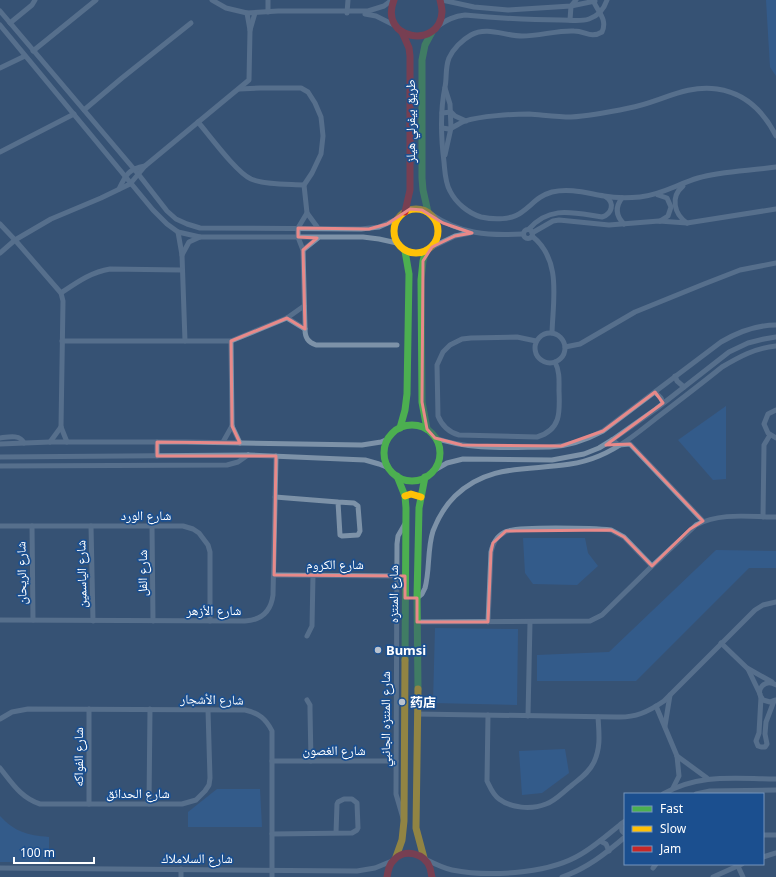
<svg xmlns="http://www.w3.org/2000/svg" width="776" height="877" font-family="'Noto Sans','Noto Naskh Arabic','Noto Sans SC',sans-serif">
  <rect width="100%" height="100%" fill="#365274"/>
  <g fill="#2f66a5">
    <polygon points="766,0 776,0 776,76 770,67"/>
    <polygon points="726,406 726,479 713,480 678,440"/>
    <polygon points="523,538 585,538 588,553 598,566 577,585 533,584 525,573"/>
    <polygon points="716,550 776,551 776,568 749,568 636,681 537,681 537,655 609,652"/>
    <polygon points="435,628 518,629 517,705 433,703"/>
    <polygon points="565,749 569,773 542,793 522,795 519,751"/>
    <polygon points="217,789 260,789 262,827 188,827 188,812"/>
    <path d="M0 816C15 832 27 835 49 837V862H0Z"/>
  </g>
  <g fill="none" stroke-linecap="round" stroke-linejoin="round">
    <g stroke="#7d92a8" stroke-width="5">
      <polyline points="212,0 226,8 247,13 278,11 368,11 384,6 392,0"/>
      <polyline points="268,0 268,12"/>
      <polyline points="442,0 474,7 508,10 571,6 595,1"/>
      <path d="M593 0C597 11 608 19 602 32 590 39 586 31 574 31 559 30 539 36 522 36 505 36 487 26 471 35 462 40 453 49 449 58 445 68 447 78 445 87 440 111 441 138 444 162 445 172 445 182 450 191 456 203 468 213 481 217 494 220 512 220 522 212 533 204 538 196 552 192 570 188 586 193 604 196 615 198 628 198 640 197 661 195 678 184 698 178 723 171 750 171 776 167"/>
      <polyline points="0,11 139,175 167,211 176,219 187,224 200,228 361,229 379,227 397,219"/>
      <polyline points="247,13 250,30"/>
      <polyline points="347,13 348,0"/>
      <polyline points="365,14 376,16 396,26"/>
      <polyline points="570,20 571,6 576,0"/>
      <polyline points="10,23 32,5 35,0"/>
      <polyline points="0,25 153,210 167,224 178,232 200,237 363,237 379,239 397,243"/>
      <path d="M438 26C447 20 454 16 465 15 497 18 529 20 561 20 570 20 580 22 589 19 598 16 604 9 607 0"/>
      <polyline points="33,51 96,0"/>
      <polyline points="0,68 25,56"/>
      <polyline points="445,88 450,104 451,128 445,155"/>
      <polyline points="239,89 260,88 301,88 308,92 315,103 321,117 322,126 323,136 321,154 312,173 304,185 307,213 318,228"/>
      <polyline points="84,110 122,78 191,23"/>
      <polyline points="442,113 451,112 455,116 466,121"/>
      <path d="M198 122C210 136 236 172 251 179 265 185 288 184 304 185"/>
      <path d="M442 128 449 129C455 127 459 123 465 121 480 116 513 114 529 114 543 115 557 117 571 117 591 116 610 112 629 108 658 103 686 84 717 89 745 93 764 112 776 136"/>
      <polyline points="0,152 74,114"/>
      <path d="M683 186C670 197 674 214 687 223"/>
      <path d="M119 189C126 174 129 169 145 166"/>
      <polyline points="658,195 667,198 671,207 668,216 660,221"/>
      <path d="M622 198C615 207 616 216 624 224"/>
      <path d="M307 213 298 228V237L303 250 305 329C305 338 308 342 316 345H397"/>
      <path d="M431 214C460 234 488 236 523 234"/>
      <polyline points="0,224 15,240 61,293 63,301 61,427 67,442"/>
      <path d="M529 229C550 205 574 213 602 217 612 214 615 203 606 197"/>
      <circle cx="528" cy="234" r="4.5"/>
      <polyline points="178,232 182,255 185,341"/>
      <polyline points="532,233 553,221 559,220 609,225 659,221 687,223 776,209"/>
      <path d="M532 236C562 260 553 299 552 333"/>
      <polyline points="432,247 455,236 470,233"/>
      <polyline points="303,250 318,238"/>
      <polyline points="0,253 15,240 51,219 101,198 130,184 145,166 249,80 250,30 255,13"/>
      <polyline points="182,255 189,242 200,237"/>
      <path d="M61 293C76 283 91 272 110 269L181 270"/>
      <polyline points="287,318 305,329"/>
      <circle cx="550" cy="348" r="15"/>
      <polyline points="62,341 231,341 287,318 304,306"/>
      <polyline points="231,341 232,426 240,443"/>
      <path d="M536 341 517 337 471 338 462 339 450 345 443 352 437 365 438 416C442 426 448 432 459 435L537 437C561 430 560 412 559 391 559 381 560 372 555 362"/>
      <polyline points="565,347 580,344 635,312 704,284 740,270 776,263"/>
      <polyline points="675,376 677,381 684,387"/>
      <polyline points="655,392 661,398 663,403"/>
      <polyline points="776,410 768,414 764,424 768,433 776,438"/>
      <path d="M0 438C8 437 20 434 24 443"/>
      <path d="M435 438C472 451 512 447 550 447 569 446 586 440 603 431L721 342C738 332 756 325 776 325"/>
      <polyline points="612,440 619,445 630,444 703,521"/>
      <polyline points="50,442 61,427"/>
      <polyline points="223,442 232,426"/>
      <polyline points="0,444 50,442 186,442 362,445 381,442 388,439"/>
      <polyline points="157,456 157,442"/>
      <polyline points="0,457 248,455 365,460 379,464 389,468"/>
      <polyline points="0,466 227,465 238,462 248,455"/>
      <polyline points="433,471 447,463 463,459 552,460 584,454 599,448 612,440 656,409 729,352 748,343 764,339 776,337"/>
      <polyline points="275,497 338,502 340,535 342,536 358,535 360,531 358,506 354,503 338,502"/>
      <polyline points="763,517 764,445 770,435"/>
      <polyline points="0,526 183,526 193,529 199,533 208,545 210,552 210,621"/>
      <polyline points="32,526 33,620"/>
      <polyline points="91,526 93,621"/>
      <polyline points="152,526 153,621"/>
      <polyline points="274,575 397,576"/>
      <path d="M417 598 422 594 425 588C430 570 427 550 433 531 438 518 445 506 455 496 497 455 550 477 599 456 621 447 640 431 659 416 680 400 701 384 722 367 739 357 755 348 776 346"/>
      <path d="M0 620 245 621C262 620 271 611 273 595L276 456"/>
      <path d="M417 622 590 621 602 615 652 566 696 525C721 512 750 517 776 517"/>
      <path d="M488 622 491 552C493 543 496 537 505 532 515 526 595 528 611 530L624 537 652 566"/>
      <polyline points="307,636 312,626 313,575"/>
      <polyline points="721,643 747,668 772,682"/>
      <polyline points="748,669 760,694"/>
      <polyline points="761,697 759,733 756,741 758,746 761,747 765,747 767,744 765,734 766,722 774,701"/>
      <polyline points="307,700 310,705 310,710 311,761"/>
      <path d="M775 700 770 702 763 700C754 690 765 678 776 685"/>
      <polyline points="656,706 677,756 679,776 673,788"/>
      <path d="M417 714 616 717C635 718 648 712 664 701L755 610 763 605 776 602"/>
      <path d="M488 715 487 781C490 787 493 795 499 799 511 808 531 810 546 804 555 801 563 792 571 786 579 779 589 773 594 762 601 747 599 733 598 717"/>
      <polyline points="528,716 530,622"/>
      <path d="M0 719 12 712 28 709 245 710C259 713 266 719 272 731V877"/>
      <polyline points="665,726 670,695"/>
      <polyline points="677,756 707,778"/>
      <polyline points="272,761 396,761"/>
      <path d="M0 768C12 783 21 798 40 804H182L196 800 205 791 209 785 210 778 208 710"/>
      <path d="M663 794C700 773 735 779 776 779"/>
      <polyline points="696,794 710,791 776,790"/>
      <polyline points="89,804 89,709"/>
      <polyline points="149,804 150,709"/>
      <polyline points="403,818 396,794 397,544 398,536 406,522"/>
      <polyline points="621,824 622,831 625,834"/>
      <polyline points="272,834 352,833 357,830 358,828 357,803 352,799 344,799 338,802 337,804 336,833"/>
      <polyline points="763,835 776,835"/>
      <polyline points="600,841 606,844 609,851"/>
      <polyline points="763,857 776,853"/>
      <path d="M427 860C435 864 443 868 452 870 487 877 544 874 576 857 594 848 609 833 625 821"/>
      <polyline points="737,864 743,877"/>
      <polyline points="0,868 357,871 375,868 392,861"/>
      <polyline points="653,868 656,864"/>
      <polyline points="181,877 181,869"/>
      <path d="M562 877C586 869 605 854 625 837"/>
      <polyline points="713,877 742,864"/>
    </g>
    <g stroke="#4caf50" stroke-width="7">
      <polyline points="428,212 423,190 422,178 422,60 425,45 432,32"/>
      <polyline points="426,251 423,261 421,280 422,402 427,429"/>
      <circle cx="412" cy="453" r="28"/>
      <polyline points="400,428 405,410 407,394 409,274 405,251"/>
      <polyline points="397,476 405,496 406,508 405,660"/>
      <polyline points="418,689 417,598 419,508 425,477"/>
    </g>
    <g stroke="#ffc107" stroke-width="7">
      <circle cx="416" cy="231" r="22"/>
      <polyline points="405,496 411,494 421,497"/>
      <polyline points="418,689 416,828 424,858"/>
      <polyline points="396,857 402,840 404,821 405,660"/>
    </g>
    <g stroke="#c62828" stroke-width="7">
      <path d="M394 0C378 40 440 50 442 12 442 8 441 4 440 0"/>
      <polyline points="402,32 409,48 410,56 410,190 405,212"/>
      <path d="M387 877C388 871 389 864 394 860 404 848 425 853 430 868 431 871 431 874 432 877"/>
    </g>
  </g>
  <path d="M0 0H776V877H0ZM410 209 422 210 443 223 472 233 455 236 432 247 423 261 422 402 427 429 435 438 462 445 561 446 603 431 655 392 663 403 606 445 630 444 703 521 690 529 652 566 624 537 611 530 506 531 493 543 491 552 488 622H417V598H405V576L274 575 276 456H157V442L240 443 232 426 231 341 287 318 305 329 303 250 317 238 298 237V228L369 229 387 224Z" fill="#365274" fill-opacity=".55" fill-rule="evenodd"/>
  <path fill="none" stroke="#e88989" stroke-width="3" stroke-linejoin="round" d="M410 209 422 210 443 223 472 233 455 236 432 247 423 261 422 402 427 429 435 438 462 445 561 446 603 431 655 392 663 403 606 445 630 444 703 521 690 529 652 566 624 537 611 530 506 531 493 543 491 552 488 622H417V598H405V576L274 575 276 456H157V442L240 443 232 426 231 341 287 318 305 329 303 250 317 238 298 237V228L369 229 387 224Z"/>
  <g fill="#b9c2ce" stroke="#1b4f8f" stroke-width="1.5">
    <circle cx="378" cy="650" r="4"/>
    <circle cx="402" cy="702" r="4"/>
  </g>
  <g text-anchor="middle" stroke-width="3.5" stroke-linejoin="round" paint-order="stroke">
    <g font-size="13" fill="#fff" stroke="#1b4f8f">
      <text transform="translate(410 121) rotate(-90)" y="5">طريق بيفرلي هيلز</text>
      <text x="146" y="520">شارع الورد</text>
      <text x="335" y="569">شارع الكروم</text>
      <text transform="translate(21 573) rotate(-91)" y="5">شارع الريحان</text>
      <text transform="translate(142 573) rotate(-90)" y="5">شارع الفل</text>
      <text transform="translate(81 574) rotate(-91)" y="5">شارع الياسمين</text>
      <text transform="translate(393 594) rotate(-90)" y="5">شارع المنتزه</text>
      <text x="214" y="615">شارع الأزهر</text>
      <text transform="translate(212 699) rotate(1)" y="5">شارع الأشجار</text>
      <text transform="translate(385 719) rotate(-90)" y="5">شارع المنتزه الجانبي</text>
      <text x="334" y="755">شارع الغصون</text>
      <text transform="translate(78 757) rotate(-90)" y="5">شارع الفواكه</text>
      <text x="138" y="798">شارع الحدائق</text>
      <text x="197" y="863">شارع السلاملاك</text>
    </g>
    <g font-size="13" font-weight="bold" fill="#fff" stroke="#1b4f8f" text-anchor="start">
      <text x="386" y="655">Bumsi</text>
      <text x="410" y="707">药店</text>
    </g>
  </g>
  <rect x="624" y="793" width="140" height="72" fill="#1b4f8f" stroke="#7695bc"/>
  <rect x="632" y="806" width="20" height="6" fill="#4caf50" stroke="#7695bc"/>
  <text x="660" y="813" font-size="12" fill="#ffffff">Fast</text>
  <rect x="632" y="826" width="20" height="6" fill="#ffc107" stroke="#7695bc"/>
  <text x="660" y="833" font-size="12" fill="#ffffff">Slow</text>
  <rect x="632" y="846" width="20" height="6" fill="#c62828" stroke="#7695bc"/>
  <text x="660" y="853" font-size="12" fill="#ffffff">Jam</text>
  <path d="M14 857v6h80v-6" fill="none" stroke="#ffffff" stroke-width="2"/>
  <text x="20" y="857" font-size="12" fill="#ffffff" stroke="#1b4f8f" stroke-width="3" paint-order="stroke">100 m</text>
</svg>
